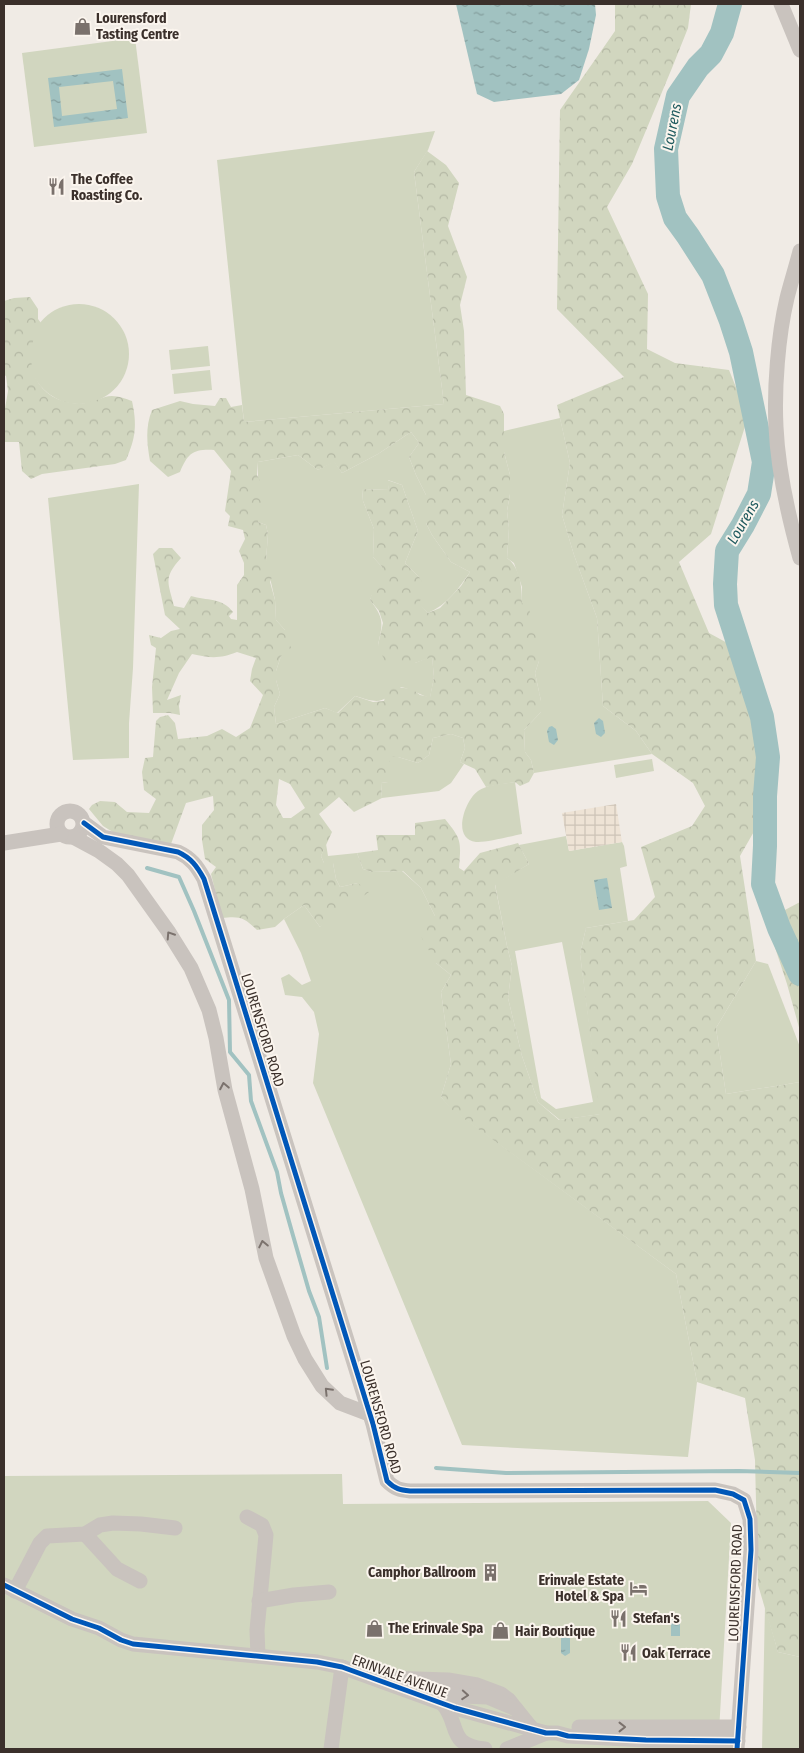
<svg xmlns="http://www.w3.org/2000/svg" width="804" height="1753" font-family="'Fira Sans Condensed',sans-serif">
  <defs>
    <pattern id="forest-crowns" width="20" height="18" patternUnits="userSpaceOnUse" patternTransform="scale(1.25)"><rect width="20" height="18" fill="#d1d6bf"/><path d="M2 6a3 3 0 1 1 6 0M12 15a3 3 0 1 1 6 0" fill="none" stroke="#b4b8a4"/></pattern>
    <pattern id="plaza-grid" width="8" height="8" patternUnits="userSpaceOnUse" patternTransform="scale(1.25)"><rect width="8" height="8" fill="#eee3d5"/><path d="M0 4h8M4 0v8" fill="none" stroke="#cdc3b7"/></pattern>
    <pattern id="water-ripples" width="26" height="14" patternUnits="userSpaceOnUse" patternTransform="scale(1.25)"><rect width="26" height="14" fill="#a1c2c1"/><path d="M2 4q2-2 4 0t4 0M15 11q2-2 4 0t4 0" fill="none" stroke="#849e9d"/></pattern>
  </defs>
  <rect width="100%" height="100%" fill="#f0ebe5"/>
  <g fill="#d1d6bf" fill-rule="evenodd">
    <polygon points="135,38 147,133 34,147 22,53"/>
    <polygon points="435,131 428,150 414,172 444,404 244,422 217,160"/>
    <circle cx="79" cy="354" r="50"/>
    <polygon points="208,346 210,366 171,370 169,350"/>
    <polygon points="210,370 212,390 174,394 172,374"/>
    <polygon points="560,418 570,463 562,515 574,555 597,618 603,706 636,731 652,754 534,773 531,760 525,752 524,730 541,712 541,701 535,673 539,661 522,603 522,587 514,563 507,558 509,528 507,511 510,494 510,475 504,452 504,431"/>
    <path d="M411 432 419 443 409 457 416 475 426 495V523L432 535 451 562 470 572C459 588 447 605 428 613L418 604 419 577 405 563 418 531 402 485 388 480 389 490 362 489 363 501 374 529 373 557 382 567 370 600C384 618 383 623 378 645L415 663 432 656 434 677 430 698C420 695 412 689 401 687 381 703 381 704 355 696L337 713 325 708 276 724 274 707 280 694 276 680V671L281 656 285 630 276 620 275 600 266 560 268 534 266 525 258 522V462L298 455 318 470 334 461 342 473 378 454Z"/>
    <polygon points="139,484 133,668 129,723 129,758 73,760 48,498"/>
    <polygon points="451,734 463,738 465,748 460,762 464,764 451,783 439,791 382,798 381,783 388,782 387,757 398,757 418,763 429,755 433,738"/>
    <polygon points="652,759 654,771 616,778 614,765"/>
    <path d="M515 782 522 834C511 836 486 843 476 842 451 839 465 800 478 791 488 784 503 784 515 782Z"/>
    <path d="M566 836 569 851 622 842 624 846 627 866 620 868 628 921 586 928 580 954 601 1114 560 1120 538 1102 522 1056 508 998 512 966 507 946 495 884 529 864 519 845ZM562 942 593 1102 556 1109 541 1098 515 951Z"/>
    <polygon points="326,844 328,856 357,853 363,869 372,872 402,871 421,888 435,916 436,963 451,975 441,992 451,1064 441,1097 452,1109 676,1274 697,1382 688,1457 462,1445 313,1083 319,1034 314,1012 302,997 285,995 281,978 289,974 302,985 311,981 301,953 284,919 304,905 320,927 358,883 340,887 336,879 333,863 324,863 321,856"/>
    <polygon points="756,961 768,964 800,1047 800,1082 726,1094 716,1028"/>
    <polygon points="342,1474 343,1504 708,1501 731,1523 718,1749 4,1749 4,1476"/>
    <polygon points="765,1606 778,1652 800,1657 800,1749 762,1749"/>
  </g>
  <g fill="url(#forest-crowns)" fill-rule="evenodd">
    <path d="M615 4H691L688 28 672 68 632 164 607 207 648 294 647 349 675 363 729 370 748 417 711 534 679 562 709 633 731 645 749 701 757 747 756 828 740 856 756 961 716 1028 726 1094 800 1082V1657L778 1652 758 1585 755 1460 745 1398 697 1382 676 1274 451 1109 441 1097 451 1064 441 992 451 975 436 963 418 931 435 916 421 888 403 871 372 872 363 869 357 853 378 850 376 835H415V823L445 819C462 840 461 841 459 868L464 871 480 853 518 843 529 864 495 885 507 946 512 966 508 998 522 1056 538 1102 559 1120 600 1114 580 954 586 928 634 920 655 897 641 847 692 826 705 806 693 783 652 754 636 731 603 706 597 618 574 555 562 515 570 463 557 405 624 377 557 309 560 110 615 31Z"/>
    <path d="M427 151 446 165 459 183 448 226 467 277 460 305 464 331 466 395 500 406 504 414V452L510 475V494L507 511 509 528 507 558C520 567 522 587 522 603L529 609 539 643V661L535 673 541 701V712L524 730 525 752 531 760 534 773 529 782 520 786 515 782 486 787 475 769 460 762 465 748 463 738 451 734 433 738 429 755 418 763 398 757H387L394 769 388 782 381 783 382 798 354 812 339 797 319 814 332 832 321 856 324 863H333L336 879 340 887 358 883 369 892 320 927 304 905 284 919 275 927 257 930C244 917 239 916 222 918L211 874 216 867 205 859 202 840V825L214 810 213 796 186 803 171 844 116 834 103 826 89 809 92 805 100 801 115 802 127 812 149 813 156 799 144 790 142 772 145 758 153 757 156 721 160 717 168 715 175 723 178 739 207 736 222 729 236 737 250 728 263 695 250 681 252 669 256 658 237 652C220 659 210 658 192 654L179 673 167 700 181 695 179 706 180 715 170 713H153L152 687 156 648 151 645 149 635 161 638 171 631 180 629 165 615 153 554 159 548H172L181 558C163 578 168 582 174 606L184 608 191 596C207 601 222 597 233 612L229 616 231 619 237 620V585L244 575V563L239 551 245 539 243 530 228 526 230 516 225 511 231 471 214 450C193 449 188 453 180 472L168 477 150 461C147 444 145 427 152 410L180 401 193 404 215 406 220 398H226L231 407 242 405 244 422 444 404 414 172ZM411 432 419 443 409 457 416 475 426 495V523L432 535 451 562 470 572 461 586 440 608 428 613 419 604 425 587 419 577 405 563 418 531 402 485 387 480 389 490 362 489 363 501 374 529 373 557 382 567 377 574 370 600 379 611 383 623 378 645 387 667 415 663 432 657 434 677 430 697 420 695 412 689 388 686 384 701 373 702 355 696 338 713 325 708 276 724 274 707 280 694 276 680V671L281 656 291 648 285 630 276 620 275 600 270 582 274 572 272 563 266 560 268 534 266 525 258 522 259 510 265 499 262 485 257 475 258 462 298 455 318 470 334 462 342 473 378 454ZM279 779 290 784 305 808 291 818H283L276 805Z"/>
    <path d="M30 297 38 309V319L41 323C21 355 31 397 72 403 85 405 94 401 105 397 114 394 124 398 132 401 137 424 136 438 126 460L115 464 42 474 31 479 22 471 19 442H4V414L8 391 6 376 4 375V301L14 298Z"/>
    <polygon points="800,902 800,1031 787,984 766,920"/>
  </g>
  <polygon fill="url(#plaza-grid)" points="616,804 622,842 569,851 562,813"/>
  <g fill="url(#water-ripples)" fill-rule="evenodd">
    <polygon points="456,4 595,4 596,15 589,49 579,80 561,94 494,102 477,94"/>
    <path d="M122 69 128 118 54 127 48 78ZM113 81 117 109 62 116 59 87Z"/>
    <polygon points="599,718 603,721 605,733 601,737 596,734 594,723"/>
    <polygon points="552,726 556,729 558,740 554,745 549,742 547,731 549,727"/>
    <polygon points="607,878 612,908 599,910 594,880"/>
    <rect x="671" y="1619" width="9" height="17"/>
    <polygon points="565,1634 570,1638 570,1653 565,1656 561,1653 561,1638"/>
  </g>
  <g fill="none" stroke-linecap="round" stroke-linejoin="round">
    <g stroke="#a1c2c1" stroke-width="4">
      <polyline points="147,868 179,877 194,911 229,1000 230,1052 249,1075 251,1101 277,1172 281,1193 292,1232 309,1291 319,1317 327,1368"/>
      <polyline points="436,1468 506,1473 739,1471 800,1473"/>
    </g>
    <polyline stroke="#a1c2c1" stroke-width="24" points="730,4 722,33 711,54 698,67 678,96 666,149 668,196 675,218 688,236 713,275 731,321 741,352 764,462 759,494 743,525 727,551 725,584 726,605 762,717 768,757 765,796 765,846 763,884 779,928 800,974"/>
    <g stroke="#c9c3be" stroke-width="15">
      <polyline points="781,4 800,50"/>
      <path d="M800 251C796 267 791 282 787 298 778 336 774 389 776 427 778 472 788 515 800 558"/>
      <circle cx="70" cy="824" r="13"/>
      <path d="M84 823 103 837 178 852C191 858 197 866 204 879L373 1424 387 1481C395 1489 400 1490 410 1491L715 1490 733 1494 744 1500 750 1519 751 1550 737 1749"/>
      <polyline points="73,837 99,851 117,864 128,875 168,931 191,968 209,1010 216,1038 225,1090 252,1189 266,1258 294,1336 305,1359 322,1386 340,1403 369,1414"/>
      <polyline points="4,843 61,834"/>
      <polyline points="247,1517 262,1525 266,1535 257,1630 258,1656"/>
      <polyline points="85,1534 117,1569 140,1581"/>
      <polyline points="4,1585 72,1619 99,1628 121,1640 133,1644 317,1662 342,1667 455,1708 546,1733 557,1733 568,1736 646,1740 738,1741"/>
      <polyline points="15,1591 40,1543 47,1536 85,1534 100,1525 113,1523 141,1524 175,1528"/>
      <polyline points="259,1601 294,1595 329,1592"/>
      <polyline points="385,1678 448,1680 477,1685 501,1694 509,1700 516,1709"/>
      <polyline points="421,1691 437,1691 461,1696 488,1697 516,1709 533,1730"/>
      <path d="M442 1703C461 1724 446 1745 485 1749"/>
      <polyline points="579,1727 739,1727"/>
      <polyline points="331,1749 342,1667"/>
      <polyline points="507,1749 546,1733"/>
    </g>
    <defs>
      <g id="cycleway">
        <path d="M84 823 103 837 178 852C191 858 197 866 204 879L373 1424 387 1481C395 1489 400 1490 410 1491L715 1490 733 1494 744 1500 750 1519 751 1550 737 1749"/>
        <polyline points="4,1585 72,1619 99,1628 121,1640 133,1644 317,1662 342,1667 455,1708 546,1733 557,1733 568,1736 646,1740 738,1741"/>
      </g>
    </defs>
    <use href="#cycleway" stroke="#fbf5ee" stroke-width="8"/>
    <use href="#cycleway" stroke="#0057b8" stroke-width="5"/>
  </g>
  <defs><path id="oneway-chevron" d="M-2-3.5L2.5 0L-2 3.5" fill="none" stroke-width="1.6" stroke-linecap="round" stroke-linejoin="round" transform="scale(1.25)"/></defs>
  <g stroke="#7b726d">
    <use href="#oneway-chevron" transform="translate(170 935) rotate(-123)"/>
    <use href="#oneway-chevron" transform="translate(224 1086) rotate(-101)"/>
    <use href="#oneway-chevron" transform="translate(263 1244) rotate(-102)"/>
    <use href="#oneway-chevron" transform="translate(328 1391) rotate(-134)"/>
    <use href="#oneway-chevron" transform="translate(465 1695) rotate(4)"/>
    <use href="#oneway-chevron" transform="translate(622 1727)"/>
  </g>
  <defs>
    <symbol id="shop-bare" viewBox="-9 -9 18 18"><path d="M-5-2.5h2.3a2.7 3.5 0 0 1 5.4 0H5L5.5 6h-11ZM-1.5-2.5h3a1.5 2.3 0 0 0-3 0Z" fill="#7a716c" stroke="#fbf5ee" stroke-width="2.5" paint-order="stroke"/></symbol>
    <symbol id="restaurant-bare" viewBox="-9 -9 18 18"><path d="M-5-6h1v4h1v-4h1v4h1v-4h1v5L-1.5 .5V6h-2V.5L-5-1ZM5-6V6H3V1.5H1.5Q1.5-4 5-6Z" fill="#7a716c" stroke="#fbf5ee" stroke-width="2.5" paint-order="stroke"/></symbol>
    <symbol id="building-bare" viewBox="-9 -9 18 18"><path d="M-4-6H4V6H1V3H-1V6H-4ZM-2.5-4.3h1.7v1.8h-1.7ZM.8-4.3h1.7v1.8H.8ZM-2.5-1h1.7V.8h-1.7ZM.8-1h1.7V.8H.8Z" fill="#7a716c" stroke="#fbf5ee" stroke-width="2.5" paint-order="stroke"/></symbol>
    <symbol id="hotel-bare" viewBox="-9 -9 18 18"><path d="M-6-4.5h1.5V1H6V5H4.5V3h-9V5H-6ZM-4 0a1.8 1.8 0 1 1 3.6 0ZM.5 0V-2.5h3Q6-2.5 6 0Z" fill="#7a716c" stroke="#fbf5ee" stroke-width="2.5" paint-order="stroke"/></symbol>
  </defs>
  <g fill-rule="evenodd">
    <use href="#shop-bare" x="70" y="14" width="25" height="25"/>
    <use href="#restaurant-bare" x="44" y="174" width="25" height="25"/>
    <use href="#building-bare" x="478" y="1560" width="25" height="25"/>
    <use href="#hotel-bare" x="626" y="1576" width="25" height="25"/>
    <use href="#restaurant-bare" x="606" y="1606" width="25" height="25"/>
    <use href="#shop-bare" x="362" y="1616" width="25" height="25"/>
    <use href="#shop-bare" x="488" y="1618" width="25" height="25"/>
    <use href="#restaurant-bare" x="616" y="1640" width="25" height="25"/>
  </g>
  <g text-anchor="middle" stroke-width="4" stroke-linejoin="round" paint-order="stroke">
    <g font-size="14" font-weight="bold" fill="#3b302b" stroke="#fbf5ee" text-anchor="start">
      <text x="96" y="23">Lourensford<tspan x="96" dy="16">Tasting Centre</tspan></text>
      <text x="71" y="184">The Coffee<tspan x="71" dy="16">Roasting Co.</tspan></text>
      <text x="476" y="1577" text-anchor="end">Camphor Ballroom</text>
      <text x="624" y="1585" text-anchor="end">Erinvale Estate<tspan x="624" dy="16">Hotel &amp; Spa</tspan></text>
      <text x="633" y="1623">Stefan's</text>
      <text x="388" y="1633">The Erinvale Spa</text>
      <text x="515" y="1636">Hair Boutique</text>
      <text x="642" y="1658">Oak Terrace</text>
    </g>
    <g font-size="14" fill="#3b302b" stroke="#fbf5ee">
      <text transform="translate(263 1030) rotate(73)" y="5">LOURENSFORD ROAD</text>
      <text transform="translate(381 1417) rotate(74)" y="5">LOURENSFORD ROAD</text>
      <text transform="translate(735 1583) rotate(-88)" y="5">LOURENSFORD ROAD</text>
      <text transform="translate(400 1676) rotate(20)" y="5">ERINVALE AVENUE</text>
    </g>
    <g font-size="15" font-style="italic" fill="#1f5a5e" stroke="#fbf5ee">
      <text transform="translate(672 127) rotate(-79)" y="5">Lourens</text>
      <text transform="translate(743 522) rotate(-60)" y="5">Lourens</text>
    </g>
  </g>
  <rect width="804" height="1753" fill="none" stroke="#3b302b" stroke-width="10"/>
</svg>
